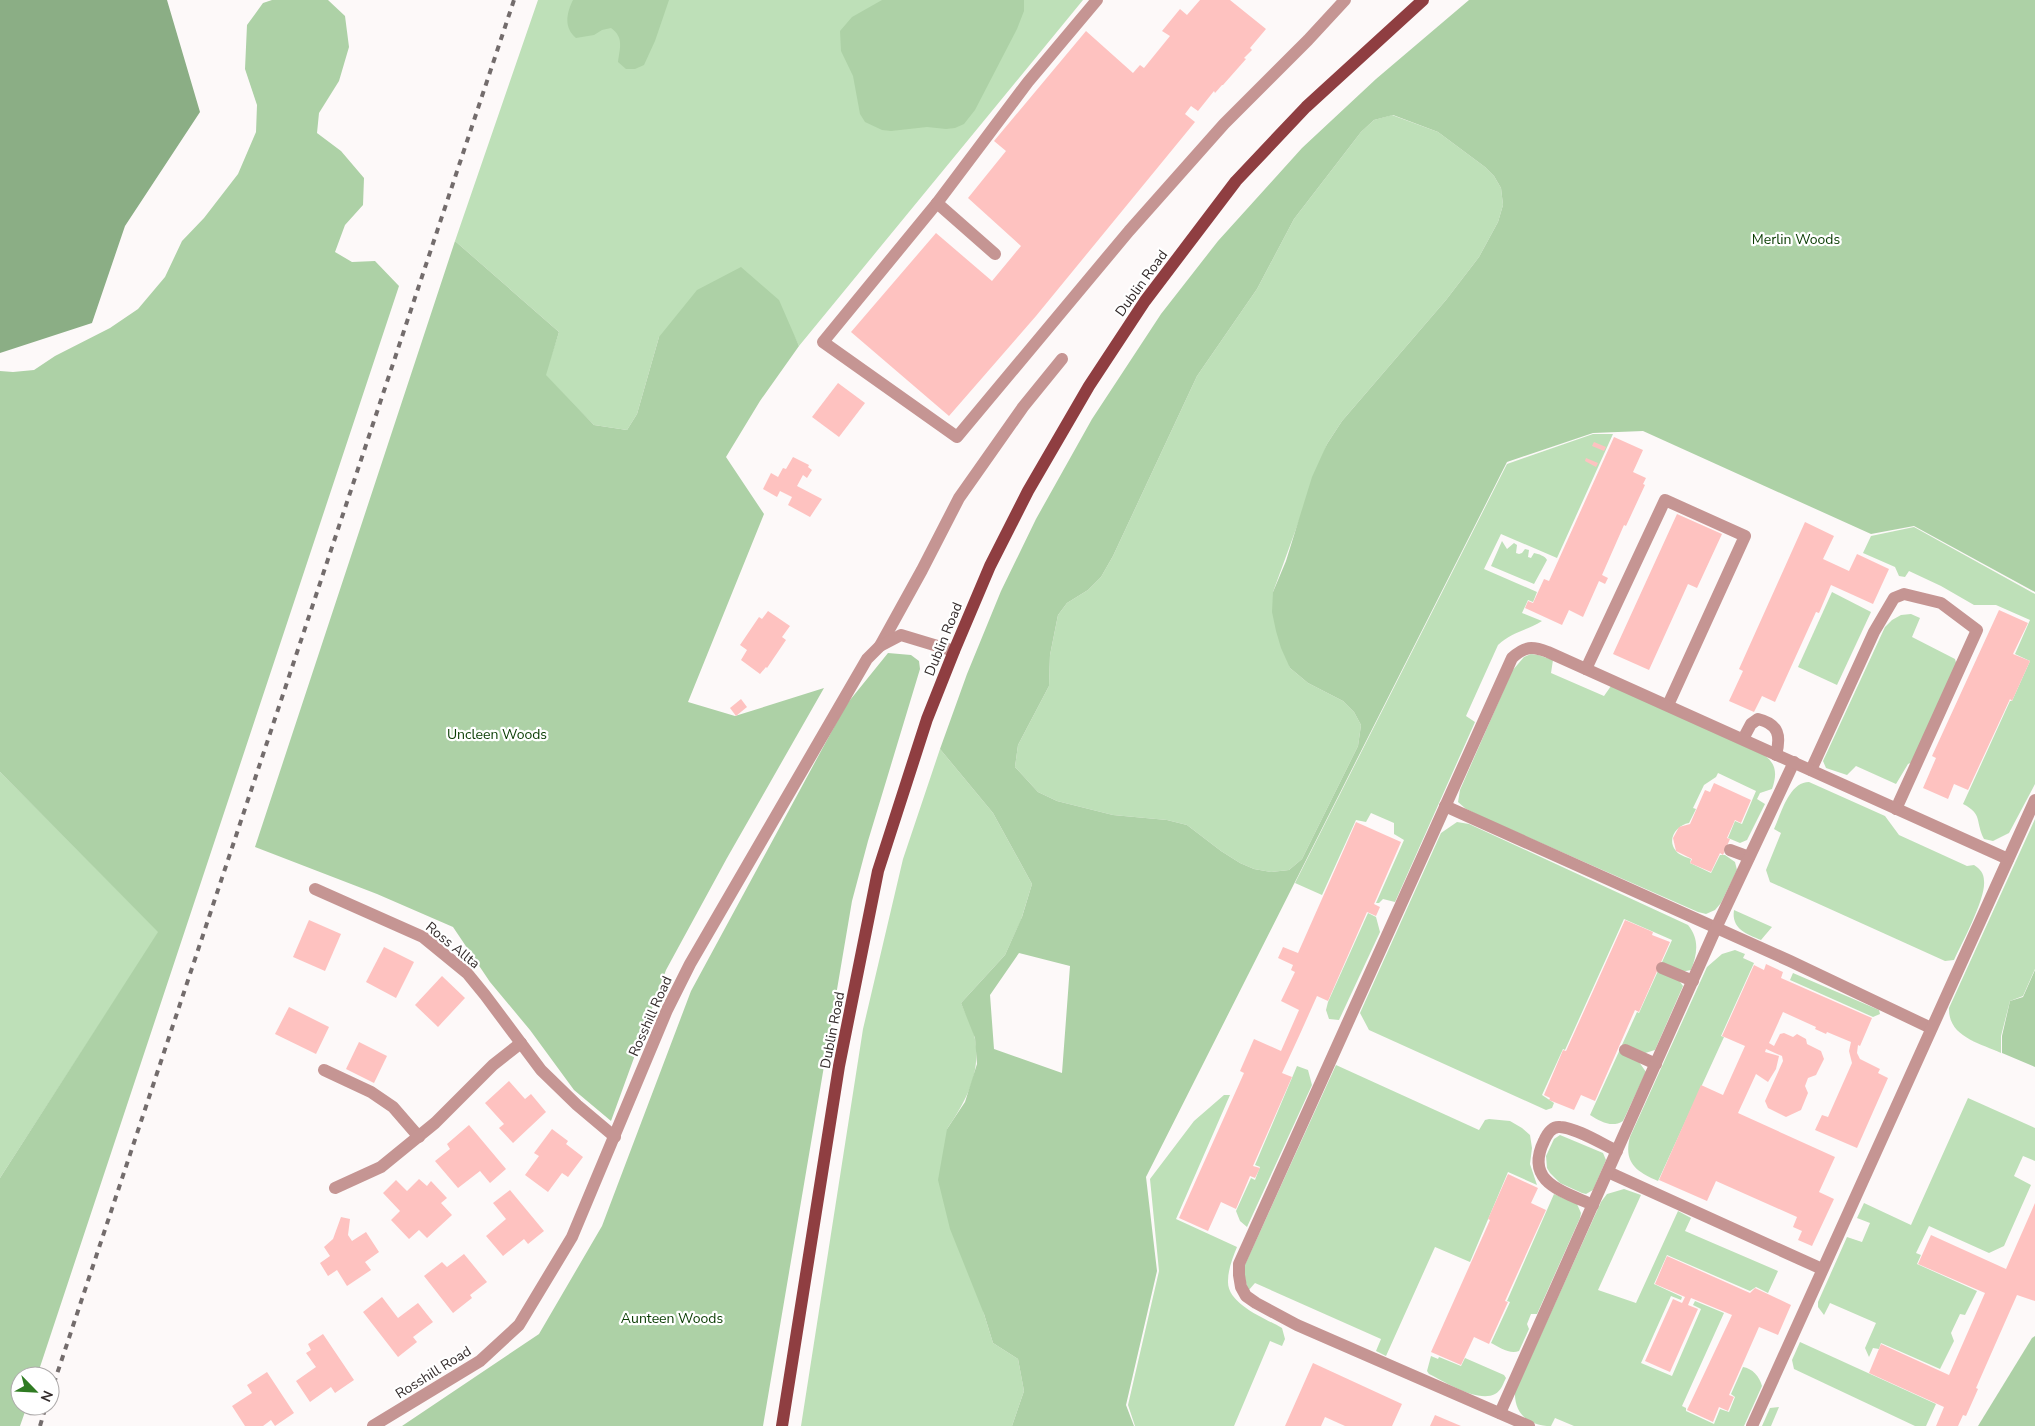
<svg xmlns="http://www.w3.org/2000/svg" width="2035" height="1426" font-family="'Nunito Sans',sans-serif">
  <rect width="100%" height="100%" fill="#fdf9f9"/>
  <g fill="#bee0b8">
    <polygon points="538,0 1083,0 799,346 789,326 659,337 637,414 627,430 594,425 545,375 559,332 455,241"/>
    <polygon points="1392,115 1438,132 1485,167 1494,176 1501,188 1503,205 1498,222 1479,257 1446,300 1342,421 1327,444 1273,592 1290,668 1308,683 1343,701 1354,712 1361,725 1358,746 1302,859 1289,870 1271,872 1254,869 1240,863 1221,851 1187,825 1167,820 1113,815 1057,801 1038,792 1015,767 1018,745 1049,686 1050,655 1058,615 1067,603 1088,590 1101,577 1113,556 1197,376 1257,289 1294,219 1361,132 1374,120"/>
    <path d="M1593 434H1613L1557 558 1501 534 1484 569 1537 592 1533 602 1528 600 1522 613 1542 621C1526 631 1512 632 1498 645L1466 716 1475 722 1395 902 1383 899 1379 903H1376L1404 840 1394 834V823L1371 813 1366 822 1356 820 1322 895 1295 883 1507 464Z"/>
    <path d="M1914 527 2035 594V784L2009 833 1993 841 1984 839C1975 821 1983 814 1963 804L2010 701H2012L2030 661 2015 654 2030 620 1996 605H1974L1941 586 1909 571 1905 577 1899 576 1895 567 1863 553 1871 536Z"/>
    <path d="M1502 541 1507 549 1514 543 1517 545 1516 553 1519 554 1522 553 1525 549 1529 550 1528 557 1531 558 1534 553C1539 554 1545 556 1547 560L1534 584 1491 566Z"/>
    <polygon points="1832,592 1871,612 1837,685 1798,667"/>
    <polygon points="1911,614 1920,618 1912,637 1955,659 1957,666 1913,762 1908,764 1896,784 1856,766 1847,775 1826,768 1823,761 1885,627 1892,620 1901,615"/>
    <path d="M1531 654 1538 655 1553 660 1551 673 1604 696 1611 686 1764 755C1777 764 1777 775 1772 789L1760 793 1757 799 1765 804 1747 840 1740 843 1728 838 1735 821 1742 824 1756 791 1718 773 1716 777 1704 785 1693 808 1696 809 1689 823C1677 825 1666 839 1676 851 1679 855 1686 857 1691 859L1690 863 1711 873 1720 855H1725L1735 862 1737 870 1721 903 1715 910 1706 914 1698 912 1482 817 1466 809 1458 802 1460 790 1512 671 1524 657Z"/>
    <path d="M940 749 993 813 1032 884 1021 920 1005 955 961 1003C966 1015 973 1027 975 1039 981 1074 966 1101 947 1129L984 1314 993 1343 1018 1359 1024 1391 1012 1426H801L863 1029 903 859Z"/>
    <polygon points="0,772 159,932 0,1178"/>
    <path d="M1809 782 1885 816 1899 835 1967 866 1974 865C1980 869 1984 873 1984 881 1986 898 1962 943 1954 960L1945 961 1770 882 1766 870 1781 833 1774 829C1781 814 1789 782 1809 782Z"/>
    <path d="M2035 819V969L2023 996 2010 1001 2001 1036V1053C1980 1043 1948 1037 1949 1008Z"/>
    <path d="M1457 822 1469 824 1688 925C1700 940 1697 954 1691 970L1681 972 1678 979 1683 986 1655 1050 1642 1054 1639 1062 1646 1072 1623 1121C1612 1128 1601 1122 1590 1115L1637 1012 1639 1013 1672 940 1624 919 1565 1050 1563 1049 1542 1095 1554 1103 1552 1108 1546 1110 1369 1030 1360 1013 1441 833Z"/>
    <path d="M1734 910 1772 927 1761 940C1747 934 1731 929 1734 910Z"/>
    <polygon points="1368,913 1376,917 1380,932 1339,1020 1329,1019 1326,1010 1328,1002"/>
    <path d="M1735 950 1745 954 1743 958 1754 963 1721 1036 1724 1037 1658 1181C1637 1172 1623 1163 1630 1137L1707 967 1722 954Z"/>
    <polygon points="1793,973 1879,1010 1880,1014 1873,1017 1790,980"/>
    <polygon points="1336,1065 1479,1130 1485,1120 1489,1119 1510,1121 1522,1128 1530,1135 1532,1148 1530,1164 1537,1185 1508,1172 1470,1262 1435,1247 1386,1356 1376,1351 1381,1339 1255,1283 1248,1291 1243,1269"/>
    <polygon points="1297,1066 1308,1070 1312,1085 1247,1227 1240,1221 1236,1211 1251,1178 1255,1180 1260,1167 1255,1165"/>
    <path d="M1224 1095H1230L1176 1219 1237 1247C1233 1257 1228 1269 1228 1281 1227 1304 1265 1318 1282 1328L1285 1339 1282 1346 1270 1341 1234 1426H1135L1128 1405 1159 1271 1150 1179 1194 1121Z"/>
    <polygon points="1968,1098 2035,1128 2035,1161 2023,1156 2014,1176 2031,1185 2004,1246 1989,1253 1929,1226 1916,1253 1921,1255 1917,1264 1977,1291 1965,1315 1960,1314 1951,1333 1954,1341 1940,1369 1881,1343 1879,1349 1873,1348 1869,1357 1865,1348 1876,1323 1830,1303 1824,1315 1818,1307 1818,1302 1847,1237 1862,1242 1870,1223 1857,1218 1864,1203 1911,1225"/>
    <polygon points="1560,1135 1603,1153 1606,1160 1593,1190 1586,1194 1582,1193 1560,1183 1550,1173 1547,1168 1546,1156 1554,1139"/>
    <path d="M1624 1189 1641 1195 1598 1290 1636 1303 1678 1211 1691 1218 1685 1231 1778 1271 1768 1293 1756 1287 1750 1291 1667 1255 1654 1284 1682 1297 1681 1300 1671 1296 1641 1363 1672 1376 1701 1309 1693 1305 1695 1301 1724 1313 1682 1406 1686 1408V1411L1714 1424 1720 1409 1729 1412 1735 1397 1731 1394 1743 1367C1752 1368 1760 1377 1762 1386L1744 1426H1574L1555 1418 1551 1426C1530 1426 1514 1415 1515 1392L1601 1202 1607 1194Z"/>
    <path d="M1554 1194 1577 1204 1581 1213 1580 1218 1537 1314H1531L1527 1324 1529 1329 1519 1351C1510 1355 1499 1347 1491 1343L1510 1302 1507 1301Z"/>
    <polygon points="1800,1342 1936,1404 1926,1426 1915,1426 1794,1369 1792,1360"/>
    <path d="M1431 1356 1438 1359 1439 1357 1461 1366 1465 1358 1504 1375 1506 1378C1503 1384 1501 1391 1495 1394 1478 1403 1445 1382 1429 1374L1427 1371Z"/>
    <polygon points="1779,1407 1771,1426 1762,1426 1770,1408"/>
  </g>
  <g fill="#add1a6" fill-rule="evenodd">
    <polygon points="272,0 328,0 345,16 349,47 339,81 319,113 317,133 341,151 364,178 363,205 345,225 335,252 352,262 375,261 399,286 37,1376 20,1376 20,1406 27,1406 20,1426 0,1426 0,1178 158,932 0,772 0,371 13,372 34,370 55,356 110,328 138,309 165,277 182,241 204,218 238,174 256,132 257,105 245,69 247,25 263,3"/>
    <path d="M573 0H669L655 41 644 65 635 69H626L618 62C620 48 624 37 611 28L602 30 594 35 576 38C564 28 566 14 573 0Z"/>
    <polygon points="882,0 1024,0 1024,11 1017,29 975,110 964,124 955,128 946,129 927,127 891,131 882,130 865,122 860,114 853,76 841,51 840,31 852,17"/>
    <path d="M1469 0H2035V592L1914 526 1871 534 1643 431 1593 433 1507 462 1146 1177 1157 1271 1126 1405 1134 1426H1012L1024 1391 1018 1359 993 1343 984 1314 950 1229 938 1180 947 1129 965 1102 977 1064 975 1038 961 1003 1005 955 1022 917 1032 884 993 813 940 749 967 674 1001 591 1036 519 1092 419 1161 314 1218 241 1302 148 1376 79ZM1393 115 1438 132 1485 167 1494 176 1501 188 1503 205 1498 222 1479 257 1446 300 1342 421 1327 444 1312 477 1286 561 1273 592 1272 612 1276 631 1281 648 1290 668 1308 683 1343 701 1354 712 1361 725 1358 746 1302 859 1289 870 1271 872 1254 869 1240 863 1221 851 1187 825 1167 820 1113 815 1057 801 1038 792 1015 767 1018 745 1049 686 1050 655 1058 615 1067 603 1088 590 1101 577 1113 556 1197 376 1257 289 1294 219 1361 132 1374 120ZM1019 953 1070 966 1062 1073 994 1049 990 995Z"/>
    <polygon points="455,241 559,332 546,375 594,425 627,430 637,414 659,337 697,290 741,267 779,300 799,346 760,401 726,457 764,514 688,702 735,716 824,688 727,858 666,970 611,1121 574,1090 530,1030 490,982 453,927 377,894 255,847"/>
    <polygon points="888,653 911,655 919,661 920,669 868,841 852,901 763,1426 402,1426 539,1334 602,1226 691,991 846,705"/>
    <polygon points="2035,970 2035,1067 2002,1053 2002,1036 2010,1001 2023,997"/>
    <polygon points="2035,1336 2035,1426 1978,1426 2032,1338"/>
  </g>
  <polygon fill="#8bae85" points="0,0 167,0 200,112 125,226 92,323 0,353"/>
  <g fill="#fec2c0">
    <polygon points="1200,0 1230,0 1266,29 1250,48 1252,50 1244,58 1246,59 1223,85 1222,85 1215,93 1214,91 1198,111 1191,106 1185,114 1195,122 1036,316 949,416 851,332 936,233 992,281 1021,246 968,198 1006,151 994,141 1086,31 1133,73 1140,65 1144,68 1170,36 1162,31 1180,9 1187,15"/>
    <polygon points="838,383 865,403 839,437 812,417"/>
    <polygon points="1614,437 1643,450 1633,472 1646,478 1643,484 1645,485 1626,526 1624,525 1602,575 1608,578 1605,584 1599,581 1583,617 1569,610 1562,625 1525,608 1528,601 1533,603 1544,579 1549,581"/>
    <polygon points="1594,442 1606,447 1604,451 1592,446"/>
    <polygon points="793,457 809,465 808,467 812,470 807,478 803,475 797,486 822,499 810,517 788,505 792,497 780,491 777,497 763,489 771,473 778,477 783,468 786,469"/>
    <polygon points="1586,458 1598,463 1596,467 1585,461"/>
    <polygon points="1677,514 1722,534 1697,588 1688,584 1649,670 1613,654"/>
    <polygon points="1805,522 1834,536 1823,559 1849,571 1857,554 1889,569 1873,604 1831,585 1819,613 1816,612 1775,702 1762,696 1754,712 1729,701 1743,671 1739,669"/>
    <polygon points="1999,610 2028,623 2013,654 2030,661 2012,701 2010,699 1968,790 1954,784 1948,799 1923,788 1936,758 1932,756"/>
    <polygon points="768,611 790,626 782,637 786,640 767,668 766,667 760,674 741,660 747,650 740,645 759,617 762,619"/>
    <polygon points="741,699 747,707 736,716 730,708"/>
    <polygon points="1714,783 1751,800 1741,823 1735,820 1727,838 1730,839 1723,855 1720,853 1711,872 1690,863 1692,859 1676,851 1673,838 1679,827 1690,824 1705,790 1710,792"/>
    <polygon points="1356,822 1401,842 1374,904 1380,907 1376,916 1367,912 1328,1001 1317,996 1300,1034 1282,1073 1292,1077 1253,1166 1260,1168 1255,1178 1250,1176 1236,1209 1221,1202 1208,1231 1179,1218 1244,1073 1240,1071 1254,1039 1281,1051 1299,1010 1281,1001 1295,972 1291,970 1293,965 1278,958 1283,947 1298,953"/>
    <polygon points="309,920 341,934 325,971 293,957"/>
    <polygon points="1625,920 1653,932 1652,935 1670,942 1639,1012 1635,1010 1595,1101 1581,1095 1574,1110 1549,1100 1550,1098 1544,1095 1563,1050 1566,1051"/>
    <polygon points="384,947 414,962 396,998 366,982"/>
    <polygon points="1766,964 1783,972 1781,978 1872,1018 1860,1046 1858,1045 1857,1053 1860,1059 1880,1069 1878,1073 1888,1078 1857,1148 1815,1130 1822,1115 1828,1117 1852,1063 1849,1051 1851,1042 1827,1032 1826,1034 1815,1029 1816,1027 1783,1012 1769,1043 1774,1046 1780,1034 1784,1033 1793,1037 1797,1034 1806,1039 1807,1044 1821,1051 1824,1059 1816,1075 1808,1078 1805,1086 1808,1093 1801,1110 1786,1117 1768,1108 1765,1101 1783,1061 1782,1056 1766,1049 1765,1052 1779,1056 1776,1069 1768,1082 1756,1074 1738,1113 1835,1157 1819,1192 1834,1199 1812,1246 1798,1240 1802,1231 1793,1227 1797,1217 1716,1181 1707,1201 1659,1180 1701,1085 1723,1095 1745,1046 1722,1036 1754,965 1764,970"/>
    <polygon points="442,976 465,998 438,1027 415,1005"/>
    <polygon points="289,1007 329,1027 316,1054 275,1034"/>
    <polygon points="359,1042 387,1056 374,1083 346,1069"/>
    <polygon points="509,1081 525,1099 531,1094 546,1112 513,1143 499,1128 504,1124 485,1103"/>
    <polygon points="469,1125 506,1169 490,1183 480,1171 458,1188 435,1161 450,1149 447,1144"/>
    <polygon points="552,1129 568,1141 566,1144 583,1157 568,1177 562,1173 548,1192 525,1175 539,1156 534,1153"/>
    <polygon points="1508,1174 1538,1188 1531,1203 1546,1210 1505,1301 1508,1302 1489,1344 1474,1337 1461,1365 1431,1352 1490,1220 1488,1219"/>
    <polygon points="419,1179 427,1186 431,1181 447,1198 441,1203 452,1215 427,1238 419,1230 409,1239 391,1220 400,1211 383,1193 396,1180 407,1191"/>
    <polygon points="510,1190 544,1231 528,1244 524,1239 503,1256 486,1236 506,1219 493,1203"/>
    <polygon points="2035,1203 2035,1301 2017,1295 1976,1388 1978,1389 1966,1416 1963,1415 1958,1426 1936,1426 1944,1407 1869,1373 1881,1344 1949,1375 1985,1293 1918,1264 1931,1235 2006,1269"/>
    <polygon points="341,1217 350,1219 348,1235 352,1241 366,1232 379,1252 365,1262 371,1270 347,1286 337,1270 328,1276 320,1263 330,1256 324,1247 333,1239"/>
    <polygon points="464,1254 487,1282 470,1295 472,1298 453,1313 424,1276 442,1262 447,1267"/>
    <polygon points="1667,1256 1750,1293 1755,1288 1791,1305 1778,1335 1759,1327 1729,1395 1734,1397 1728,1411 1719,1407 1713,1422 1687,1410 1732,1315 1691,1298 1688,1305 1698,1309 1670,1372 1645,1361 1673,1299 1682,1303 1685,1297 1655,1284"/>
    <polygon points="382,1297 398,1318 418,1303 433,1322 413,1337 417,1342 398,1357 363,1312"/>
    <polygon points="323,1334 354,1380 335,1393 331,1387 310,1402 296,1381 316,1367 306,1353 311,1350 308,1344"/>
    <polygon points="1313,1363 1402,1404 1392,1426 1345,1426 1325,1417 1321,1426 1285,1426"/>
    <polygon points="267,1372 294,1413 275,1426 271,1420 263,1426 245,1426 232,1406 252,1393 247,1385"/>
    <polygon points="1435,1415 1461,1426 1430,1426"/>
  </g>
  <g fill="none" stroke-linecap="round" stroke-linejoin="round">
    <g stroke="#c59593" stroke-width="12">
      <polyline points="1097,0 1028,82 937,203 823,342 957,437 1129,231 1224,124 1308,40 1345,0"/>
      <polyline points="937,203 995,254"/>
      <polyline points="880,646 922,570 959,498 1023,407 1062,359"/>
      <polyline points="1586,669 1665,500 1745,536 1668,705"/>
      <path d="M1743 739 1751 724 1758 719C1779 724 1781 736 1776 755"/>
      <polyline points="1811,770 1874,632 1894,598 1904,594 1941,603 1977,630 1896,809"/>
      <polyline points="1445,806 1790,961 1931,1028"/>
      <polyline points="1730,850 1749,857"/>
      <polyline points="315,889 423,937 467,973 485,995 541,1070 577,1105 615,1137"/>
      <polyline points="1662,968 1693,981"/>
      <polyline points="1625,1050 1656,1064"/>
      <polyline points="324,1070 371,1092 393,1107 419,1137"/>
      <polyline points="1608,1172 1822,1269"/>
      <polyline points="335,1188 381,1167 435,1123 493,1065 521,1043"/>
      <path d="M1593 1205C1562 1191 1524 1182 1544 1141 1547 1134 1552 1126 1560 1127 1577 1128 1602 1144 1617 1151"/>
      <polyline points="1500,1413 1716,928 1794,762"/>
      <polyline points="373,1426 480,1361 519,1325 572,1237 667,1010 690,964 867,659 880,646 901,635 954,651"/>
      <path d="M1529 1426 1297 1325 1256 1303 1246 1296 1241 1287 1239 1275V1264L1512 658C1525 646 1532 646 1548 652L2008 859"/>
      <polyline points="1752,1426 2035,800"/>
    </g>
    <polyline stroke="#8f3e41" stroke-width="12" points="782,1426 839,1066 878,871 927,719 954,651 990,566 1028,491 1089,386 1145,301 1236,181 1306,107 1423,0"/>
    <g stroke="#736c6c" stroke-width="4" stroke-dasharray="6 6" stroke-linecap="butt">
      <polyline points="50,1395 514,0"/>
      <polyline points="40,1426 46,1406"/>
    </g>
  </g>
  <g text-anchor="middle" stroke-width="4.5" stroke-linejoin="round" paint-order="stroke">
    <g font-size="14" fill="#083b01" stroke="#fff">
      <text x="1796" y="244">Merlin Woods</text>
      <text x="497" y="739">Uncleen Woods</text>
      <text x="672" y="1323">Aunteen Woods</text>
    </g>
    <g font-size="14" fill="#332b2b" stroke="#fff">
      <text transform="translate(1141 283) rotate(-54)" y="5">Dublin Road</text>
      <text transform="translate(943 639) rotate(-68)" y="5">Dublin Road</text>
      <text transform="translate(453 945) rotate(39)" y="5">Ross Allta</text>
      <text transform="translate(650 1016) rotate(-66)" y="5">Rosshill Road</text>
      <text transform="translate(832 1030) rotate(-79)" y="5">Dublin Road</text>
      <text transform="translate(433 1372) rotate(-32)" y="5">Rosshill Road</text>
    </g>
  </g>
  <g transform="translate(35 1391) rotate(114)"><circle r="24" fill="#ffffff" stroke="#adaaaa"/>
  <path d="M0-4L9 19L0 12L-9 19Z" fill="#2f7b22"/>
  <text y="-8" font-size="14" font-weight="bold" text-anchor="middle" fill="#332b2b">N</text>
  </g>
</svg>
